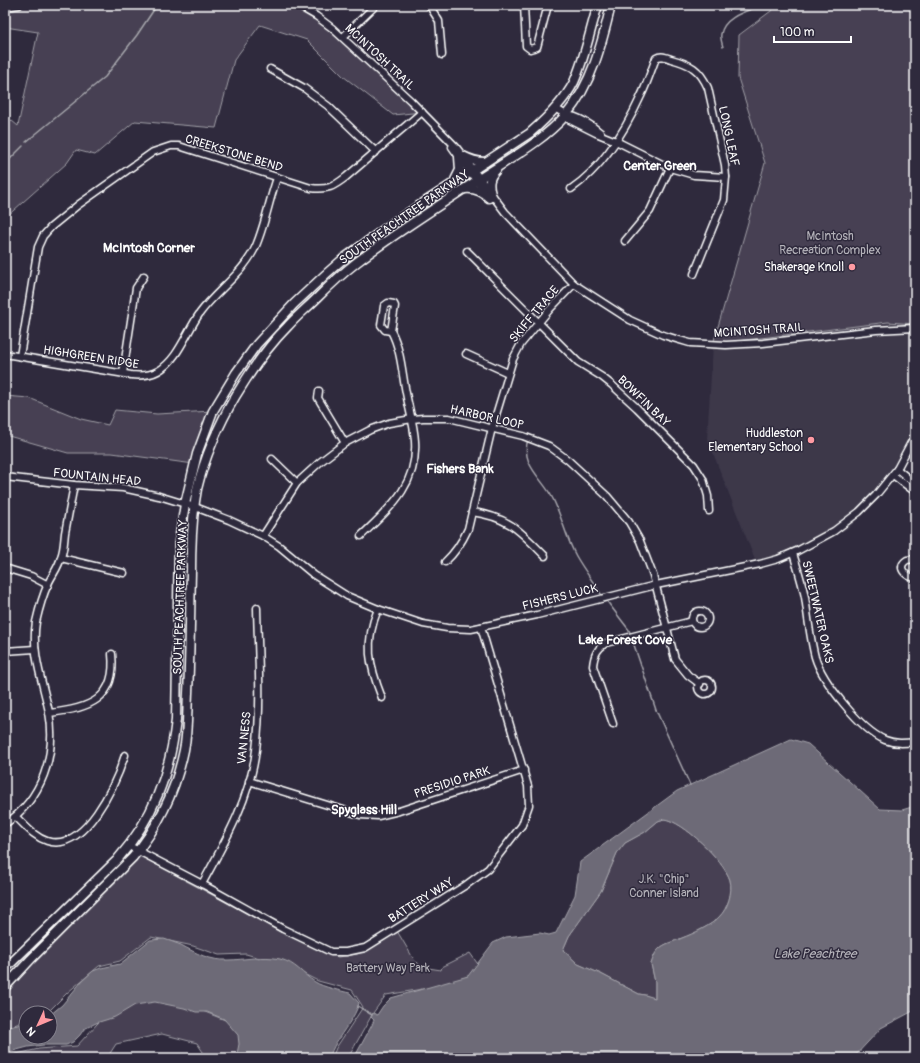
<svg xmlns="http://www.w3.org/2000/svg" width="920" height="1063" font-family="Pangolin,sans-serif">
  <rect width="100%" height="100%" fill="#2f2a3d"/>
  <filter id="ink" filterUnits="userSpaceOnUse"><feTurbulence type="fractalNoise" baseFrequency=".025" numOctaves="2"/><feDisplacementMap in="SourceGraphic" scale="8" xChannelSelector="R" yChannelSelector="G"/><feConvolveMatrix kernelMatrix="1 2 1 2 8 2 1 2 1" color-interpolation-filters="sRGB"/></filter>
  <g filter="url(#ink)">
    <polygon fill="#3c3749" points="900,320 915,323 915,441 900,474 849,528 795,553 755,560 707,438 713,344"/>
    <g fill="#464152" stroke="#a2a0a8">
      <polygon points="18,5 290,5 316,16 422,112 393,115 343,76 307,40 260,25 234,60 216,128 135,121 95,155 76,150 67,163 5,218 5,115 18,126 38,32 5,27 5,7"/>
      <polygon points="779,5 915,5 915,324 888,322 713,344 765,163 738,78 739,35"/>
      <polygon points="5,396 29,398 81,419 108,425 115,410 157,414 213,411 194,464 112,453 68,453 5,435"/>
      <path d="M664 819C683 821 724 861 730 880 733 891 728 909 719 917 712 925 693 934 682 938 674 942 664 943 658 950 654 954 653 959 651 964L655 982V999L645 995 639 994 601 974 578 964 563 950 569 936 601 891 617 853 625 843 645 832 658 821Z"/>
      <polygon points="140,856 281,932 338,957 357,954 371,948 397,931 413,958 422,967 441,970 442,967 470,953 482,970 447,985 386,995 373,1013 348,1058 332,1058 336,1048 363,1007 352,990 318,981 290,967 246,954 219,955 193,946 151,937 120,961 99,966 67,993 47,1013 26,1013 26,1021 5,1028 5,996 28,968"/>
      <polygon points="150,990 235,1024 246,1058 207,1058 197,1043 162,1034 116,1044 107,1058 5,1058 5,1056 7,1056 39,1049 77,1046 107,1013"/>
    </g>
    <g fill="#6d6a77" stroke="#a7a6ad" fill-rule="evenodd">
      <path d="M791 739 808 744 880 809 902 810 915 806V1010L881 1028 853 1058H354L372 1025 374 1020 371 1017 373 1013 377 1015 383 1006 391 998 468 976 493 943 506 937 540 933 549 935 556 933 575 895 580 862 677 791ZM664 819C683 821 724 861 730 880 733 891 728 909 719 917 712 925 693 934 682 938 674 942 664 943 658 950 654 954 653 959 651 964L655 982V998L645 995 639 994 601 974 578 964 563 950 569 936 601 891 617 853 625 843 645 832 658 821Z"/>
      <path d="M164 939C170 941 176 943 181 945 196 953 210 961 228 960 244 960 263 955 280 959 296 963 302 974 315 982 323 987 341 991 350 993L359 1003C355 1018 343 1030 336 1043 333 1048 331 1053 329 1058H238L237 1054 239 1044 238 1035 224 1019 207 1012H196L184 1008 155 1002 135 1005 115 1017 96 1023 84 1029 80 1035 73 1042 66 1045H43L28 1047 9 1052H5V1028L26 1023V1037H50V1015L62 1005 82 981 93 971 101 968 120 964 150 940Z"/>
    </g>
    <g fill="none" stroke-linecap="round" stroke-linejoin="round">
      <g stroke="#a7a6ad" stroke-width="1.5">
        <path d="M723 47C722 43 720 38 721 34 724 16 748 11 762 5"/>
        <polyline points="26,142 105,77 137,35 157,5"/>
        <polyline points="5,164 23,146"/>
        <path d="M528 439C520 466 543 478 553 499 562 517 566 538 576 556 584 570 594 583 603 597"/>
        <polyline points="606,600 629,630 631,636"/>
        <polyline points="632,639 656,710 690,785"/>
        <polyline points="358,1006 372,1015"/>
      </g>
      <defs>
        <g id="minor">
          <polyline points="297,5 316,16 332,28 411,101 456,147 505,212 574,284 630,320 663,335 676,339 690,343 726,345 763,343 876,330 915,328"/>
          <polyline points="429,5 439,21 442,55"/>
          <polyline points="524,5 526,46 530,49 537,47 548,5"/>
          <polyline points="5,7 19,5"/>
          <polyline points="343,37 376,5"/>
          <polyline points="270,69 304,88 328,106 376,152"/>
          <polyline points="555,108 566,115 568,119 596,133 616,141 670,168 694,175 726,177"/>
          <path d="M566 115C578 116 592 125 601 133"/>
          <polyline points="452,147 485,193"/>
          <path d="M571 189C603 167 625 131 641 96 647 84 651 71 656 58 661 55 666 57 671 59 690 64 700 69 708 88L725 165 726 177 724 200 694 274"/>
          <polyline points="625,241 650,211 670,168"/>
          <polyline points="467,251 578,362 602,377 612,385 637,408 694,465 703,479 708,496 709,511"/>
          <polygon points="388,303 394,304 395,306 391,331 385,330 381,325 384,306"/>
          <path d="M5 354 131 375C140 376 149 376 158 371 178 360 187 331 200 313 216 291 241 275 254 250 264 230 269 200 277 178"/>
          <polyline points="466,354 508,373"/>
          <path d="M20 356 35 265 38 247 43 236 51 227 78 205 153 152 171 146H179L311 188C328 190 333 187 346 177L422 112"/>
          <polyline points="123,373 136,288 144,276"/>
          <polyline points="319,391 318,398 345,443"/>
          <polyline points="272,459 297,483"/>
          <polyline points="897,469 915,484"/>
          <polyline points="893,475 915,492"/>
          <polyline points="5,477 74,485 123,488 159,496 195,507 229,520 263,536 279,546 314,575 347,596 378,609 423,624 447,628 471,629 537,615 656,585 760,564 778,559 799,550 834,531 859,512 876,495 897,469 915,435"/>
          <path d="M472 512C509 517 520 531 545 556"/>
          <polyline points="263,536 297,483 320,462 345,443 370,430 389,423 412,419 423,418 449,418 523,436 549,446 568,460 607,496 629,522 640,541 653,575 675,659 688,675 700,684"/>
          <path d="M361 536C390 508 418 485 415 441 414 425 409 409 406 393 402 373 401 349 391 331"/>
          <path d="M793 553C797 567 802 582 805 597 808 617 810 638 815 657 822 681 861 730 885 740 895 744 905 743 915 742"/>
          <polyline points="61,558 124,573"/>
          <path d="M915 559 907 560C896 567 905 576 915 578"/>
          <path d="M445 562C456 552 462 542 468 529L492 428 513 359 521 344 550 309 574 284"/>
          <polyline points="5,568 31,576 48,585"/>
          <path d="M378 609C364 643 369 665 382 698"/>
          <circle cx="700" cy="619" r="8"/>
          <polyline points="5,651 35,649"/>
          <circle cx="705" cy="687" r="7"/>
          <path d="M49 713C88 709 117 700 112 654"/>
          <path d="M613 724 593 666C594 655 597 649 606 643L692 621"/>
          <polyline points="249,781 360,815 378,816 399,811 524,770"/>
          <path d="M16 817C25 825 34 837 47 841 85 853 116 783 125 755"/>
          <path d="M5 824C42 799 57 755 49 712 43 683 31 652 36 622 39 609 42 597 48 584 52 575 59 567 61 557 64 550 64 541 65 533 68 517 71 501 74 485"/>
          <polyline points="129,846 202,884 283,929 331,952 346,952 365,948 466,885 488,869 522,825 529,805 528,786 481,627"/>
          <path d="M202 884C225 842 250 799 256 750 262 703 258 655 257 608"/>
        </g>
        <g id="major">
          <path d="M463 156C471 160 476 162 485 162"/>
          <polyline points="455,180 460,170 459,157"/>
          <path d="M465 189C475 188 482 191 489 198"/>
          <path d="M492 197C488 186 488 178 496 170"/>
          <path d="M5 969 117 860C153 819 170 774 176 720L179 541 185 504 197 454 213 411 236 373 257 344 294 304 326 274 343 259 397 220 530 133C546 119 564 102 574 82 585 58 590 30 598 5"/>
          <path d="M5 987 31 959 133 857C159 826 176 789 184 750 188 731 187 711 188 693 190 652 190 612 191 572 191 545 192 516 197 489 204 459 219 424 235 397 250 372 267 347 288 326 297 316 308 307 318 297 330 285 343 273 357 262 394 234 434 209 473 183 505 161 540 144 566 115 592 84 602 43 611 5"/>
        </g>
      </defs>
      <use href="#minor" stroke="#fff" stroke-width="9"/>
      <use href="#major" stroke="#fff" stroke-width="11"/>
      <use href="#minor" stroke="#2f2a3d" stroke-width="6"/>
      <use href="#major" stroke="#2f2a3d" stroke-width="8"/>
    </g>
  </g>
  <g fill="#ff9aa2" stroke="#2f2a3d" stroke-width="1.5">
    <circle cx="852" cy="267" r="4"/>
    <circle cx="811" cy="440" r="4"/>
  </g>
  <g text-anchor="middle" stroke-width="3" stroke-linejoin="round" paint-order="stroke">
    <g font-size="12" fill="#fff" stroke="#2f2a3d">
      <text transform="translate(380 57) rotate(43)" y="4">MCINTOSH TRAIL</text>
      <text transform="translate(729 136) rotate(78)" y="4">LONG LEAF</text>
      <text transform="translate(234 153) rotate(17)" y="4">CREEKSTONE BEND</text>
      <text transform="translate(404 217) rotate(-35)" y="4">SOUTH PEACHTREE PARKWAY</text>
      <text transform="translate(534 314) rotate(-50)" y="4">SKIFF TRACE</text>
      <text transform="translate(759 330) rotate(-4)" y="4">MCINTOSH TRAIL</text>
      <text transform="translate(91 357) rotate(9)" y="4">HIGHGREEN RIDGE</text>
      <text transform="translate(644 401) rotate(44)" y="4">BOWFIN BAY</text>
      <text transform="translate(487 417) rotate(13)" y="4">HARBOR LOOP</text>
      <text transform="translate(97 477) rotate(6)" y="4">FOUNTAIN HEAD</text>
      <text transform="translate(180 597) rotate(-88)" y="4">SOUTH PEACHTREE PARKWAY</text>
      <text transform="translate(560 597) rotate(-14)" y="4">FISHERS LUCK</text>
      <text transform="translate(818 612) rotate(77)" y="4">SWEETWATER OAKS</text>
      <text transform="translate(244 738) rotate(-84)" y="4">VAN NESS</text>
      <text transform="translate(452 782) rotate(-18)" y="4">PRESIDIO PARK</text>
      <text transform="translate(421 900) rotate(-32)" y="4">BATTERY WAY</text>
    </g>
    <g font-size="12" fill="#b5b3ba" stroke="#2f2a3d">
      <text x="830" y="240">McIntosh<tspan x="830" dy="14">Recreation Complex</tspan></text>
      <text x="664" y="883">J.K. "Chip"<tspan x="664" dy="14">Conner Island</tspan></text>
      <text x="388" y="972">Battery Way Park</text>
    </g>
    <g font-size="12" fill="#fff" stroke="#2f2a3d" text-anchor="end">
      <text x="844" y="271">Shakerage Knoll</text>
      <text x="803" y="437">Huddleston<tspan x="803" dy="14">Elementary School</tspan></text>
    </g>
    <g font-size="13" font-weight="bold" fill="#fff" stroke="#2f2a3d">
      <text x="660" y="170">Center Green</text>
      <text x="149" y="252">McIntosh Corner</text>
      <text x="460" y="473">Fishers Bank</text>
      <text x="625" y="644">Lake Forest Cove</text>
      <text x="364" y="814">Spyglass Hill</text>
    </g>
    <g font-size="13" font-style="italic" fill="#b6b4bb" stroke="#2f2a3d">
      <text x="815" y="958">Lake Peachtree</text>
    </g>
  </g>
  <rect width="920" height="1063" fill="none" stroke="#2f2a3d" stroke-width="20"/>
  <rect x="10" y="10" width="900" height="1043" fill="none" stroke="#fff" stroke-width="1.5" filter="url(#ink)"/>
  <g transform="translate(38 1025) rotate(226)"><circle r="19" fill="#2f2a3d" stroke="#827f8b"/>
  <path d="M0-3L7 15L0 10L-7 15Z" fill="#ff9aa2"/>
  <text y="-6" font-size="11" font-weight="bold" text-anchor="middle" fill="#ffffff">N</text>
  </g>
  <path d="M774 36v6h77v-6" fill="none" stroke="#ffffff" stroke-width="2"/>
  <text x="780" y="36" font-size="12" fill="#ffffff" stroke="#2f2a3d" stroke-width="3" paint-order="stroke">100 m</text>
</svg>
